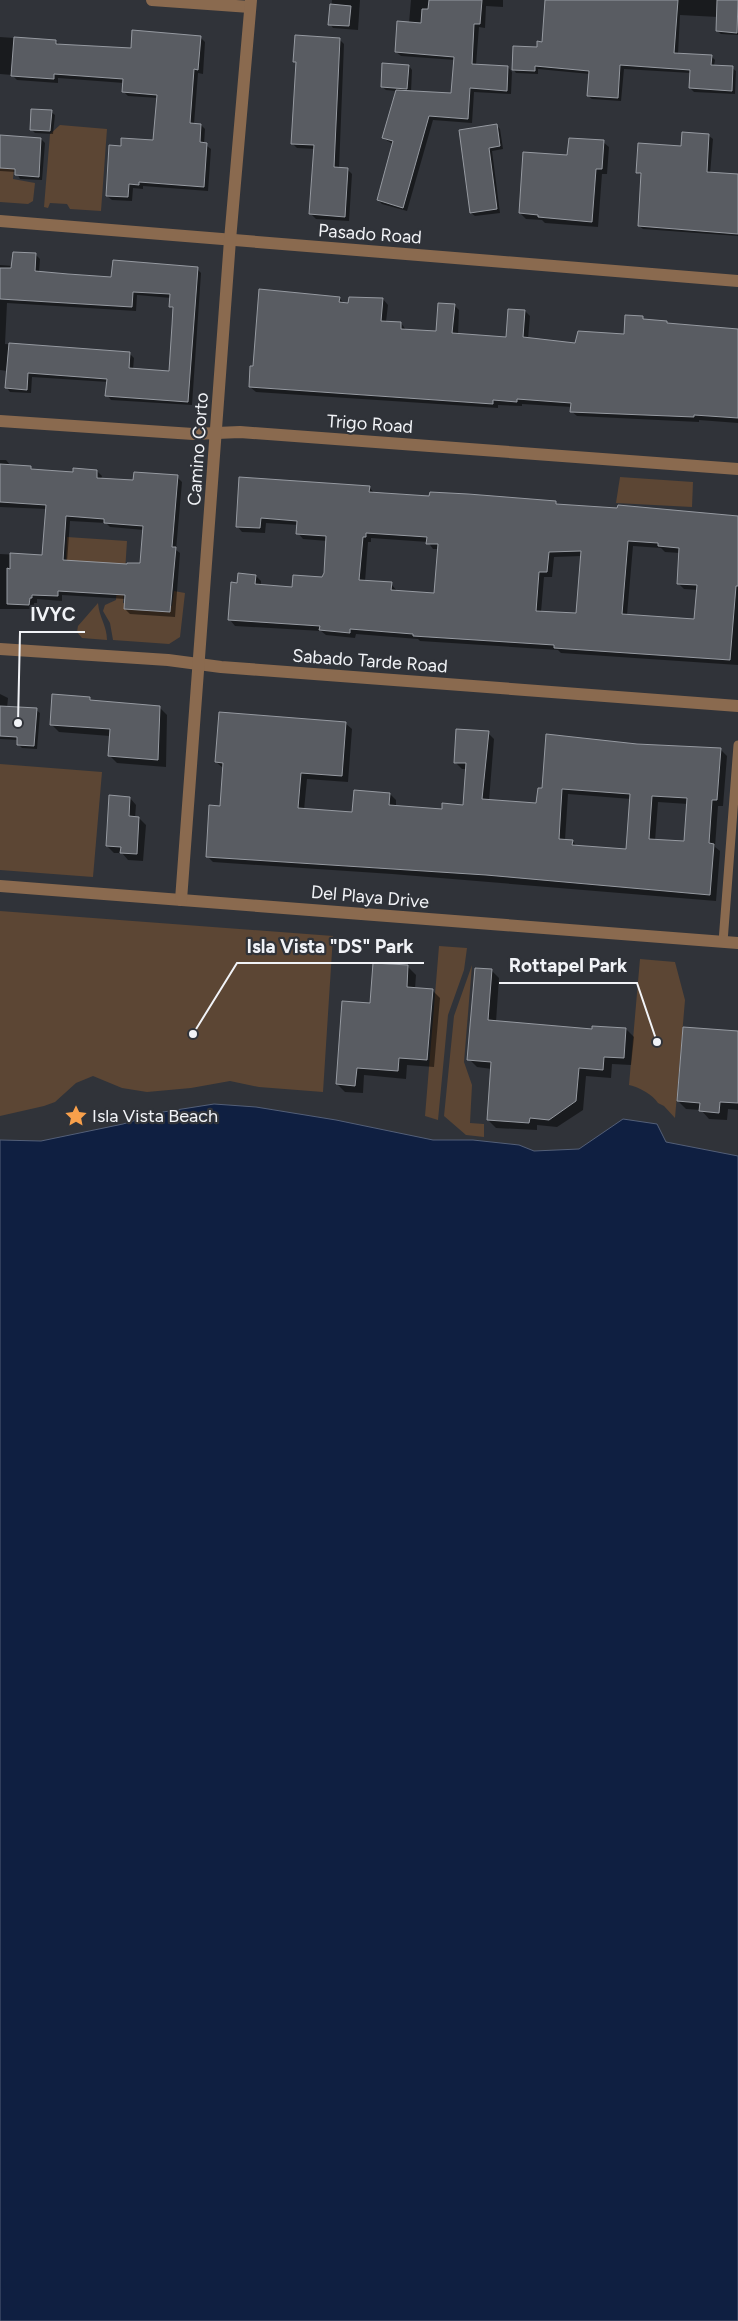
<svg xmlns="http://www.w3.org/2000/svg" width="738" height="2321" font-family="Figtree,sans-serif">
  <rect width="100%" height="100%" fill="#303339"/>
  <g fill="#5c4634">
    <polygon points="60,125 107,129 101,211 70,209 67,204 50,203 48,208 44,207 50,134"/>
    <polygon points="0,167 14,168 13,179 35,183 33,201 28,204 0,202"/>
    <polygon points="620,477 693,482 692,507 616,503"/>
    <polygon points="67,537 127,541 123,603 172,606 174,591 185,593 180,637 169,644 113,640 110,623 103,611 105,605 116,600 118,564 66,561"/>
    <path d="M98 603C99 617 107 626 107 640L82 638 77 632 78 626Z"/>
    <polygon points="0,764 102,772 93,877 0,870"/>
    <polygon points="0,911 333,936 323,1092 259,1087 230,1081 191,1088 147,1092 122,1088 93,1076 76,1083 55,1102 44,1106 0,1116"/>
    <polygon points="439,946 467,948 464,970 448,1015 438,1120 425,1116"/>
    <path d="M640 959 675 962 685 1000 675 1118 664 1106 658 1103C653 1095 639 1087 629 1085Z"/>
    <polygon points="472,965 464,1062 472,1085 470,1123 484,1124 484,1137 466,1135 444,1116 454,1016"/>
  </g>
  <polygon fill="#0f1f41" stroke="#535f78" points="214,1104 256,1107 336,1120 433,1140 473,1140 519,1145 534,1151 579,1149 623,1119 657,1124 666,1142 738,1156 738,2321 0,2321 0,1140 41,1141 123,1124 163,1112"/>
  <g fill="#0007" fill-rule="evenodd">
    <polygon points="332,0 360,0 358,30 333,28 330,24"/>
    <polygon points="411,0 503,0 503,7 486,6 485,28 479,27 476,65 508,67 512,72 511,94 474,92 472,123 433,120 407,211 382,204 378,200 393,144 383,138 396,91 386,90 382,87 409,66 412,70 411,92 452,94 455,60 401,56 396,52 409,23"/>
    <polygon points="546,0 738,0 738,35 721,34 717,31 718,17 680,15 678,54 711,56 715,60 714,66 732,68 736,71 735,94 694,92 690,88 691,73 624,69 621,101 592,99 588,96 590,74 538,69 538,74 516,73 513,69 543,43"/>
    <polygon points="0,37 56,41 60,45 132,49 200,37 205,42 203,74 198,73 194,124 201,125 205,129 204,144 211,149 208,191 143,186 143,189 133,188 132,201 112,200 107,196 154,141 158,98 128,96 123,91 124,83 58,78 58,83 17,80 12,75 0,74"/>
    <polygon points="339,39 344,44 339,169 347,169 352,174 349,221 316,219 311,214 315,149 297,148 292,143 297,64 294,61"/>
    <polygon points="51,112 55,115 53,134 35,133 31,129"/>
    <polygon points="496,125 500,129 503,149 492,151 500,213 475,216 471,213 460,131"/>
    <polygon points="709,136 713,139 710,174 738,210 738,236 643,229 639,226 642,176 637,172"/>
    <polygon points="0,137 41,139 45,143 42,180 20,179 16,172 0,171"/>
    <polygon points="603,142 609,147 607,174 602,174 598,227 545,223 542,220 526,219 520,213 569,157"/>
    <path d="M35 254 40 259 39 272 112 278 197 269 201 273 192 405 111 400 107 395 108 382 32 377 31 393 10 392 6 387 7 371 0 370V265L13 266ZM137 295 171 298 170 306 174 310 170 372 133 370 134 358 129 353 5 344 7 303 136 311Z"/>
    <polygon points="339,298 345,304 383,299 388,305 386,322 401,323 406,330 437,332 454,305 459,310 458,335 507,338 525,311 530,316 528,339 576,344 625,335 642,318 645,321 669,324 738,330 738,423 699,420 699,422 577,416 571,411 572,407 522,404 522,406 498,405 498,408 256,392 250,387 254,367"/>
    <path d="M0 460H6L11 466 30 467 34 470 74 473 97 471 102 476 101 479 134 481 177 477 182 482 176 550 180 553 175 617 130 614 125 609 126 599 62 595V601L37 599V603H34V609H0V554L43 556 47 509 0 507ZM70 521 106 523 110 527 144 530 142 565 67 562Z"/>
    <path d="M240 478 369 487 375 494 556 503 558 505 738 517V665L561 653 558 650 420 641 418 639 356 634 355 638 326 635 321 631 235 626 230 620 238 584 256 576 261 581V586L293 588 323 578 327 541 303 539 298 533V525L266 523 265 533 242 532 237 526ZM371 538 428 542 433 549H438L435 594 397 591 391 584 365 582 368 542H371ZM633 546 661 548 665 552 680 553 678 583 684 589 698 590 695 620 627 615ZM582 556 577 615 541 612 544 577H552L554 557Z"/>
    <polygon points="0,694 8,698 7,708 36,710 40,713 37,749 22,748 18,744 18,740 0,739"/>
    <polygon points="90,698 93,702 159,707 167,715 166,767 117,763 109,755 110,736 59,732 51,724"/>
    <path d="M345 723 352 729 348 782 307 779 304 810 353 813 390 794 396 800V807L443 810 464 806 466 769H462L455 762 488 733 494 739 489 801 538 805 543 790 637 745 720 749 727 756 723 806H718L715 847 720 851 716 901 392 874 213 862 207 856 221 808 223 768 216 762ZM568 794 631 799 627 850 578 847 572 841 565 840ZM658 802 688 804 685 843 655 841Z"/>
    <polygon points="130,798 136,805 135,818 139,818 146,825 143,861 128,860 122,853 114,853 107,846"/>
    <polygon points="408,967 416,975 415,989 432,990 440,998 434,1067 407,1065 406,1079 364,1075 363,1093 345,1092 337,1084"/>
    <polygon points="491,970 499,978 496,1022 593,1031 626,1029 634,1037 631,1065 612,1064 611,1078 586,1076 583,1110 557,1127 537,1125 537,1130 496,1128 488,1120 492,1069 477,1067 469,1059"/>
    <polygon points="738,1032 738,1110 728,1109 727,1120 709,1119 701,1110 686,1109 678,1101"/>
  </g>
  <g fill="#595c62" stroke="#969aa1" fill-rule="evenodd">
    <polygon points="429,0 482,0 480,24 474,24 472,64 508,66 507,91 470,88 468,119 429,116 403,208 377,200 393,141 382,138 396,90 451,93 454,57 395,52 397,21 421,23 422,9 428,9"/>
    <polygon points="545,0 678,0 674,53 712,55 711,65 733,66 732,91 689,88 690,70 620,65 618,98 587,96 589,71 535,66 535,71 512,70 513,46 537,47 537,41 542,42"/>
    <polygon points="717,0 738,0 737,33 716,31"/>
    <polygon points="330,4 351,6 349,26 328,25"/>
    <polygon points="132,30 201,36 198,70 194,69 190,123 201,124 200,142 207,143 204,187 139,182 139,185 129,184 128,197 106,196 109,145 121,146 121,138 153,140 157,95 122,92 123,79 54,74 54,79 11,76 14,37 56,40 56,44 131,48"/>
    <polygon points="295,35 340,38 334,167 348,168 345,217 309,214 314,145 291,144 296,62 293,62"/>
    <polygon points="382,63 409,65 407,89 381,87"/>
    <polygon points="31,109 52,110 50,131 30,130"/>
    <polygon points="497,124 500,146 489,148 497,209 470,213 459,130"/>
    <polygon points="682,132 709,134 707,172 738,174 738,234 638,226 641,173 636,173 638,143 681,146"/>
    <polygon points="0,135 41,138 39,177 15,175 15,169 0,168"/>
    <polygon points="569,138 604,140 602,169 596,169 592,222 538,217 538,215 519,213 523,152 567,155"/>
    <polygon points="13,252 36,253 35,271 68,274 111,277 113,260 198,267 188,402 105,396 107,379 28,373 27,390 5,388 9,343 130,352 129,368 169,371 172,325 173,307 169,307 170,294 133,292 132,307 0,299 0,268 11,268"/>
    <polygon points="259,289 340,297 339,302 348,303 349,297 383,298 381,321 401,322 401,329 436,331 438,303 455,304 452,333 506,337 508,309 525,310 523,337 575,343 578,331 624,334 625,315 643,316 643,319 667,321 667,323 738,329 738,418 694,415 694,417 570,412 571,403 517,399 517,402 493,400 493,404 249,387 250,366 253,366"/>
    <path d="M0 464 31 466V469L73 472V468L97 470V478L133 480 134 472 178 475 172 547H176L170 612 124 609 125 595 58 591V596L32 595V598H30L29 605 7 604V568L10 569V553L42 555 46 505 0 502ZM66 516 104 519V523L143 526 140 563H127V564L63 560Z"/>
    <path d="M239 477 370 486 369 492 429 496 430 492 468 494 556 501V504L617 508 618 505 738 516V586H736L730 660 554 648V645L413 636V634L350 629V633L319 630 320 626 228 620 231 582 237 583 238 573 256 575 255 584 292 587 293 575 322 577 324 573 326 536 296 534 297 521 261 518 260 528 236 527ZM366 533 427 537 426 544H438L434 593 391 590 392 582 359 580 363 537H366ZM628 541 658 543V546L679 548 677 584 697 585 694 619 622 614ZM581 551 576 613 536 611 539 572H547L549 552Z"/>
    <polygon points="52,694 90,697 90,700 160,706 158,760 108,756 110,729 50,725"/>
    <polygon points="0,706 37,708 34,746 17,745 17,737 0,736"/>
    <path d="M219 712 346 722 342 776 301 773 298 808 352 812 354 790 390 793 389 805 442 809V803L463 805 466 763H454L456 729 489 731 482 799 536 803 538 788H542L546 734 637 744 721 748 717 800H712L709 843 714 844 710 895 486 875 206 857 209 805 220 806 223 763 215 762ZM562 789 630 794 626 849 572 845 573 840 559 839ZM652 796 687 798 684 841 649 839Z"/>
    <polygon points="109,795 130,797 129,816 139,817 137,854 120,853 121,847 106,846"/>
    <polygon points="373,963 408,965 407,987 433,989 427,1060 399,1058 398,1071 357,1068 355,1086 336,1084 342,1001 370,1003"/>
    <polygon points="475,968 492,969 488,1020 592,1029 592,1026 626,1028 624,1058 604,1057 603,1070 579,1068 576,1101 549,1120 530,1118 529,1123 487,1120 491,1062 467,1060"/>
    <polygon points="683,1027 738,1031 738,1103 720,1102 719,1113 699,1111 700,1103 677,1101"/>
  </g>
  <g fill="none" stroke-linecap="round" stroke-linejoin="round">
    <polyline stroke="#8a6a4f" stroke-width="9" points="723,942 738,745"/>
    <g stroke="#8a6a4f" stroke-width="12">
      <polyline points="152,0 250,7"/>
      <polyline points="0,221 738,281"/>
      <polyline points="0,421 193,434 240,432 738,469"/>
      <polyline points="0,649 168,660 221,667 738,706"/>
      <polyline points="0,886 738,943"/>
      <polyline points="181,900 230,240 251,0"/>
    </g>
  </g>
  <defs>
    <symbol id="sight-bare" viewBox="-9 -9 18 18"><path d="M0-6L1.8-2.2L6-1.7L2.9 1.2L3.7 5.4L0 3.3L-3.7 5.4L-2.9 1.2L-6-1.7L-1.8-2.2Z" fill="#f8a04b" stroke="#303339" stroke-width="2.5" paint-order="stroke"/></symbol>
  </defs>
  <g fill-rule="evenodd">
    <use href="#sight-bare" x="60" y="1100" width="32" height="32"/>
  </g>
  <g text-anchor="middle" stroke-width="4.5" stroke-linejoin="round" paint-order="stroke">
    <g font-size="18" fill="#f1f3f7" stroke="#303339">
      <text transform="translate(370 234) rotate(4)" y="6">Pasado Road</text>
      <text transform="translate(370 424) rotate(4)" y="6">Trigo Road</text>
      <text transform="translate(198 449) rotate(-86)" y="6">Camino Corto</text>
      <text transform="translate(370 661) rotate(4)" y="6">Sabado Tarde Road</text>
      <text transform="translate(370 897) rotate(5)" y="6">Del Playa Drive</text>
    </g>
    <g font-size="18" fill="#f1f3f7" stroke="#303339" text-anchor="start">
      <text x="92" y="1122">Isla Vista Beach</text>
    </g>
  </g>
  <path fill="none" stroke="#f1f3f7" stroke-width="2" d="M18 723L20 632H85M193 1034L237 963H424M657 1042L637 983H499"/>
  <g fill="#f1f3f7" stroke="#303339" stroke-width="2">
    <circle cx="18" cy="723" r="5"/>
    <circle cx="193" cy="1034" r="5"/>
    <circle cx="657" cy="1042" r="5"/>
  </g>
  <g font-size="19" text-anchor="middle" font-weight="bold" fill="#f1f3f7" stroke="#303339" stroke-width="4.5" stroke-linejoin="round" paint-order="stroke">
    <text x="53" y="621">IVYC</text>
    <text x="330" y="953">Isla Vista "DS" Park</text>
    <text x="568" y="972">Rottapel Park</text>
  </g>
</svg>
